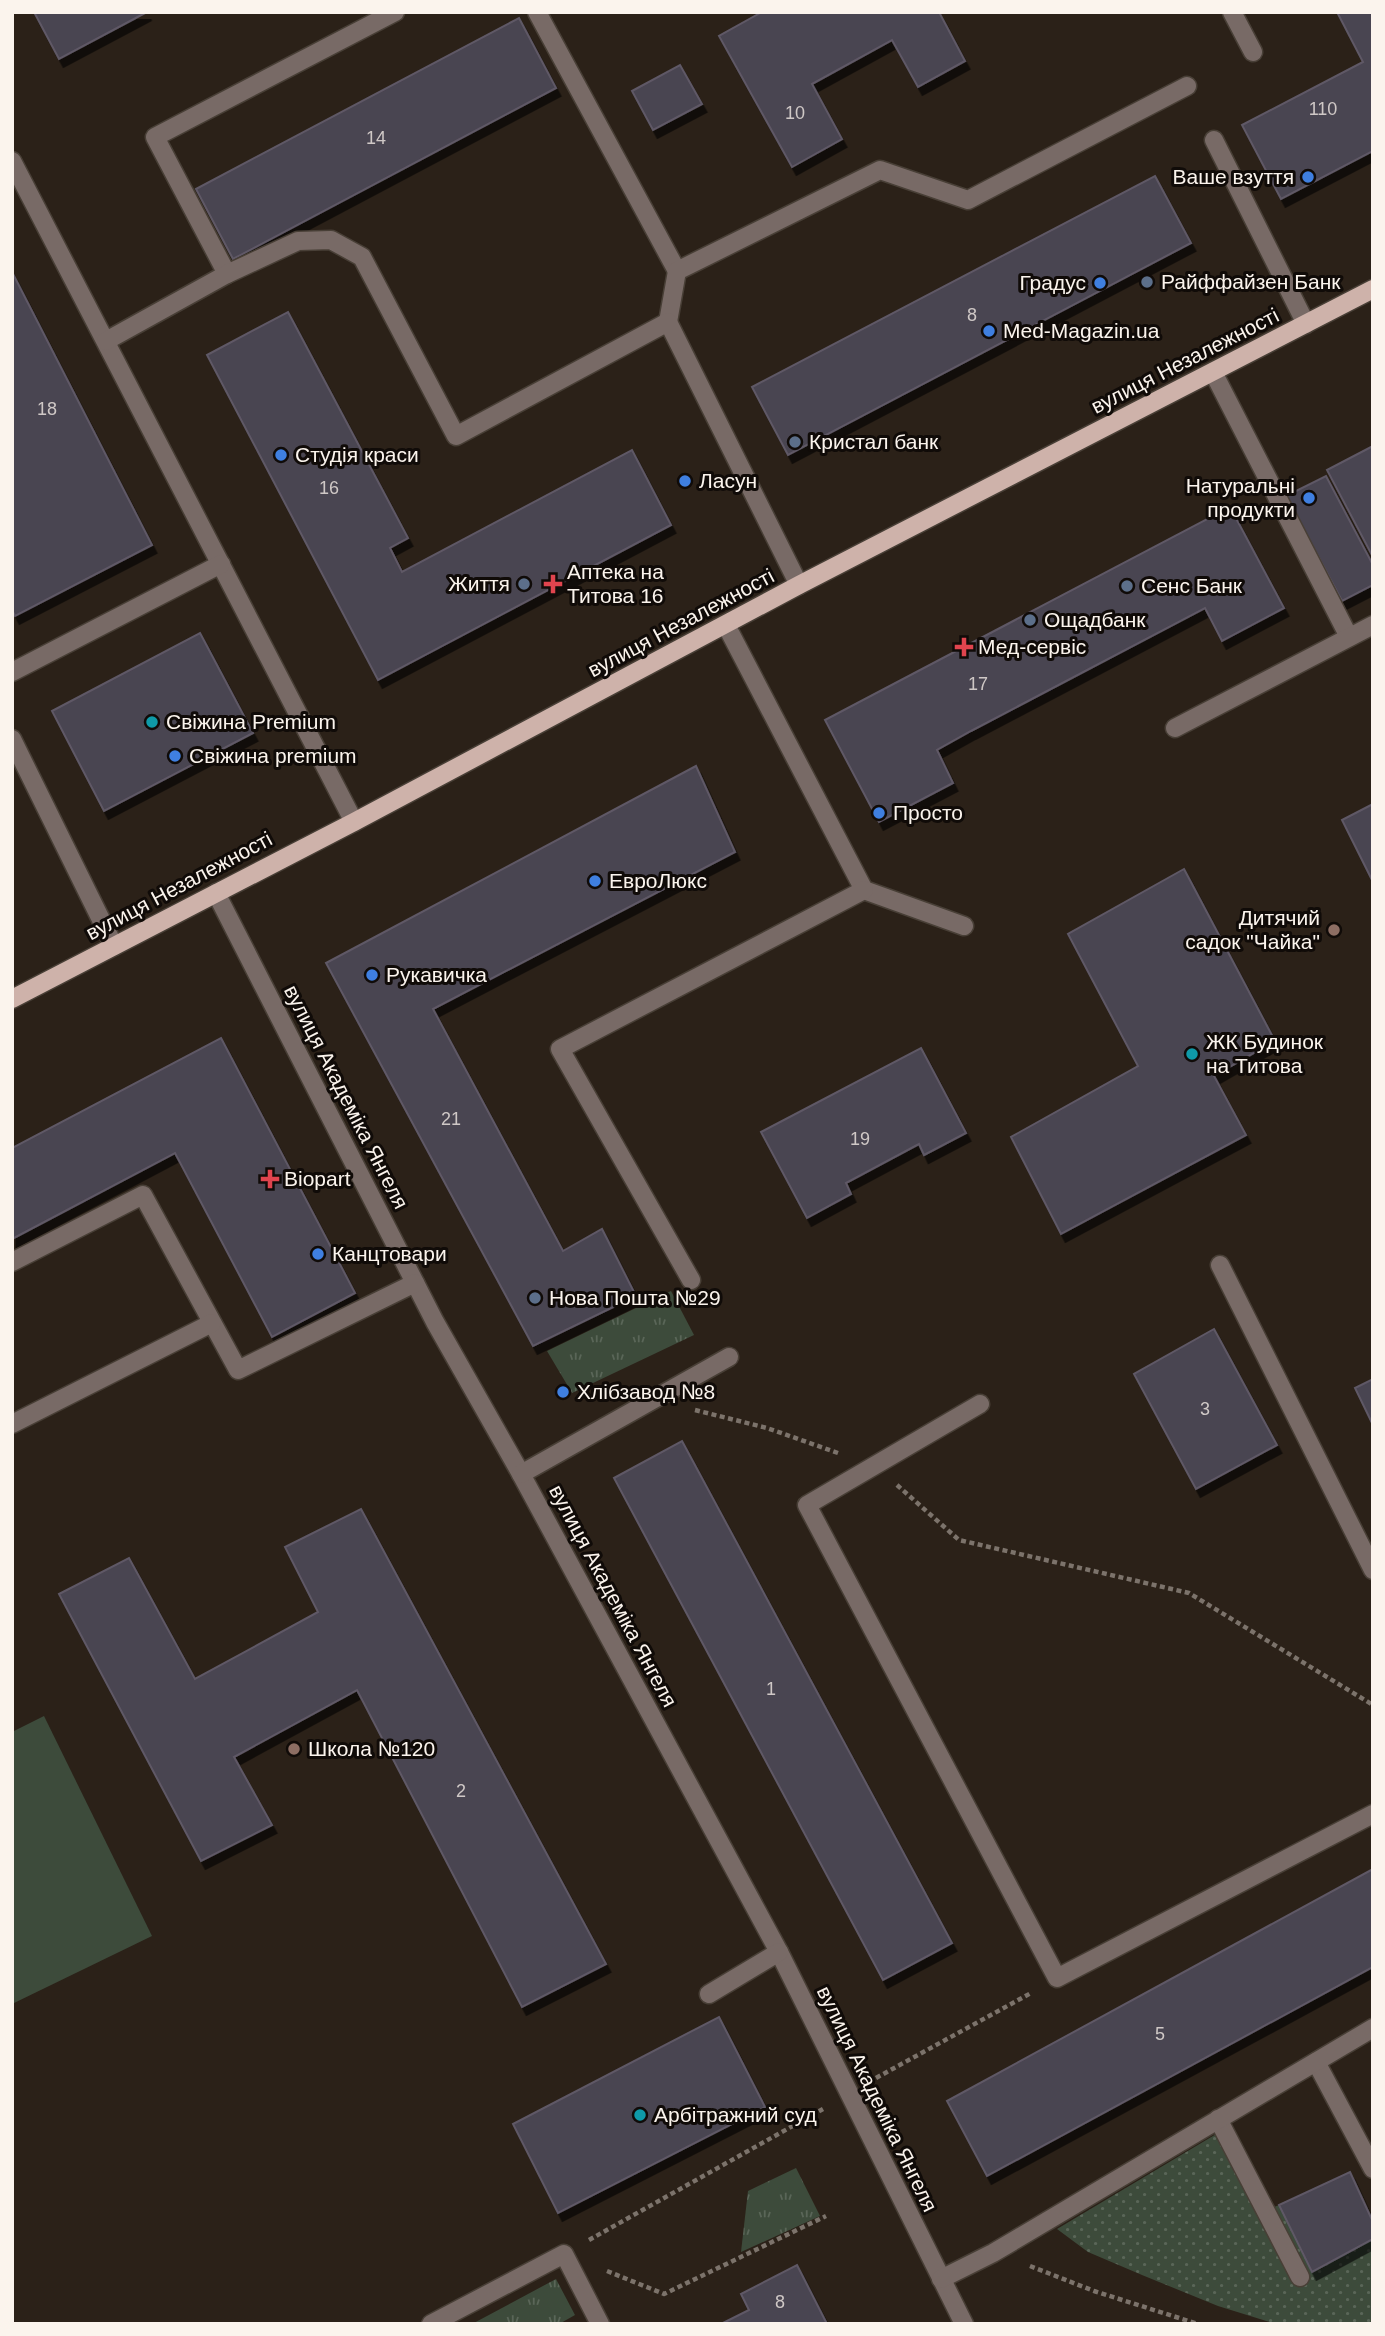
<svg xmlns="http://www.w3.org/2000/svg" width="1385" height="2336" font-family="Helvetica,sans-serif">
  <defs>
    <pattern id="grass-tufts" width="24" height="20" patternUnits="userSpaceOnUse" patternTransform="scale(1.75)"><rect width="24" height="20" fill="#3d4b3b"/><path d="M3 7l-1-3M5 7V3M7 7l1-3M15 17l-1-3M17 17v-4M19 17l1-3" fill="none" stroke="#5a6658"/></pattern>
    <pattern id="park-dots" width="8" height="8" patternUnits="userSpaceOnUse" patternTransform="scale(1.75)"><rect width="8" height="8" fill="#3d4b3b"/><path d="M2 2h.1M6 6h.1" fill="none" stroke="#5a6658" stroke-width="1.8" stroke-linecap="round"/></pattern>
    <filter id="shadow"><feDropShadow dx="4.5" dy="8" stdDeviation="0" flood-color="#0009"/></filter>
  </defs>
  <rect width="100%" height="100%" fill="#2b2118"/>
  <g fill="url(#grass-tufts)">
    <polygon points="671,1291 694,1335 572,1393 547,1351"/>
    <polygon points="796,2168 820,2216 741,2252 748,2191"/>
    <polygon points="556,2279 575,2315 559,2324 472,2324"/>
  </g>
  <polygon fill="url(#park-dots)" points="1223,2130 1265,2211 1279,2205 1312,2271 1373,2239 1373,2324 1276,2324 1218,2306 1142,2275 1088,2252 1057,2229"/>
  <polygon fill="#3d4b3b" points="44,1716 152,1936 12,2004 12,1732"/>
  <g fill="#4a4451" stroke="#5f5966" stroke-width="2" filter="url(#shadow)">
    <polygon points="34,12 147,12 59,59"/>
    <polygon points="762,12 939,12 965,61 918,87 892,40 812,84 842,139 792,167 719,36"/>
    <polygon points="1337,12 1373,12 1373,151 1281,199 1242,125 1363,62"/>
    <polygon points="519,18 556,88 233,259 196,189"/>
    <polygon points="680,65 702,104 653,130 632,91"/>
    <polygon points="1155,176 1191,243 788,455 752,387"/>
    <polygon points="12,272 152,545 15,616 12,610"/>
    <polygon points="288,312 408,538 390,548 402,572 632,450 671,525 378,680 207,355"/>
    <polygon points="1373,446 1373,557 1327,470"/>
    <polygon points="1326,476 1373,565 1373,585 1342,601 1286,496"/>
    <polygon points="1230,507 1284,608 1222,641 1205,608 971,731 937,750 953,783 879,822 825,720"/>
    <polygon points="200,633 253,733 104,811 52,711"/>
    <polygon points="696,766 735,852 433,1009 563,1251 602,1229 636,1296 533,1346 326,963"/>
    <polygon points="1373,804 1373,882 1342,820"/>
    <polygon points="1184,869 1275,1041 1214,1076 1246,1135 1061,1234 1011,1137 1138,1066 1068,934"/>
    <polygon points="221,1038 355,1293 272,1337 175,1153 12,1239 12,1148"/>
    <polygon points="921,1048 966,1133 924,1155 919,1144 846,1183 851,1194 807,1218 761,1132"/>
    <polygon points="1214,1329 1277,1445 1196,1489 1134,1374"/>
    <polygon points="1373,1379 1373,1425 1355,1388"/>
    <polygon points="682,1441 952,1943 883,1980 614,1478"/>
    <polygon points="361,1509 606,1964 522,2007 357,1690 234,1757 272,1825 201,1861 59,1594 129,1558 195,1679 318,1612 285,1547"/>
    <polygon points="1373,1869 1373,1967 987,2176 947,2101"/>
    <polygon points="719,2017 765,2107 558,2213 513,2124"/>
    <polygon points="1350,2172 1373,2222 1373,2239 1312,2272 1279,2205"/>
    <polygon points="797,2265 827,2324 721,2324 749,2310 741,2294"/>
  </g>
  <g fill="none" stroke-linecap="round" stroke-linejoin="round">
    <defs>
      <g id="minor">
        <polyline points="537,12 677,271"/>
        <polyline points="1232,12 1253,52"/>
        <polyline points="1214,140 1306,324"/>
        <polyline points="12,161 354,822"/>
        <polyline points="227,274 155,137 395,12"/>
        <polyline points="668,322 677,271 880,170 968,200 1187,86"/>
        <polyline points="106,341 227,274 298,241 331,240 362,257 456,436 668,322 799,585"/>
        <polyline points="1213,372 1349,637"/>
        <polyline points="726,625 864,890 964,926"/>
        <polyline points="12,672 221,564"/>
        <polyline points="1175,728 1373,625"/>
        <polyline points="12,739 114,946"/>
        <polyline points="216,893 435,1322 521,1474 779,1952 964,2324"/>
        <polyline points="12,1262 143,1195 238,1370 415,1283"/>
        <polyline points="1220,1265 1373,1570"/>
        <polyline points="691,1280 560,1049 864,890"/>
        <polyline points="980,1404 807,1505 1057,1978 1373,1814"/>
        <polyline points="12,1424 212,1323"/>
        <polyline points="521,1474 729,1357"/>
        <polyline points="709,1994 779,1952"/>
        <polyline points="1316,2062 1373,2169"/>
        <polyline points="1218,2119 1300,2277"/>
        <polyline points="941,2279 993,2253 1373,2028"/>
        <polyline points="431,2324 564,2254 600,2324"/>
      </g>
      <polyline id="major" points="12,999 354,822 799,585 1373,289"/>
    </defs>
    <use href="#minor" stroke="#483f36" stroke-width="21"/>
    <use href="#major" stroke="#483f36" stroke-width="21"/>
    <g stroke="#7c736b" stroke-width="4.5" stroke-dasharray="5 3.5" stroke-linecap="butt">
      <polyline points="695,1410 767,1428 838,1453"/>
      <polyline points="897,1485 959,1540 1189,1593 1373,1705"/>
      <polyline points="876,2078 1031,1993"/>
      <polyline points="589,2240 823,2109"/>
      <polyline points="1030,2266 1094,2291 1198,2324"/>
      <polyline points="607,2271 664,2294 826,2216"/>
    </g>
    <use href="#minor" stroke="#786a66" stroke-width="18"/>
    <use href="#major" stroke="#ceb2aa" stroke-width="18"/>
  </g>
  <g fill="#3f7fe0" stroke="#100b08" stroke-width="2.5">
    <circle cx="1308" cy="177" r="7"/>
    <circle cx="1100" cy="283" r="7"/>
    <circle cx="989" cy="331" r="7"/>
    <circle cx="281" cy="455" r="7"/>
    <circle cx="685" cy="481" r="7"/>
    <circle cx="1309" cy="498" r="7"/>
    <circle cx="175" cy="756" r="7"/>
    <circle cx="879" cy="813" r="7"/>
    <circle cx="595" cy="881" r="7"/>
    <circle cx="372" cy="975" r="7"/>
    <circle cx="318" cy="1254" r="7"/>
    <circle cx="563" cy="1392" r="7"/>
  </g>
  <g fill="#5c6f8a" stroke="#100b08" stroke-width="2.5">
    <circle cx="1147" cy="282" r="7"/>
    <circle cx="795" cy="442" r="7"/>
    <circle cx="524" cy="584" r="7"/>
    <circle cx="1127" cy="586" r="7"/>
    <circle cx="1030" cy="620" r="7"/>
    <circle cx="535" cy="1298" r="7"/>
  </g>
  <g fill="#e0444e" stroke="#100b08" stroke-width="2.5">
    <path d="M549.5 573.5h7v7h7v7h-7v7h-7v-7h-7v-7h7z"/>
    <path d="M960.5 636.5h7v7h7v7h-7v7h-7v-7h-7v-7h7z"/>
    <path d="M266.5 1168.5h7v7h7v7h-7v7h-7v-7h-7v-7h7z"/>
  </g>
  <g fill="#0f9aa8" stroke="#100b08" stroke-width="2.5">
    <circle cx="152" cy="722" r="7"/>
    <circle cx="1192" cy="1054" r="7"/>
    <circle cx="640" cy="2115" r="7"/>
  </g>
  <g fill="#8d6e63" stroke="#100b08" stroke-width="2.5">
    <circle cx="1334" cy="930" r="7"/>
    <circle cx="294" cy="1749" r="7"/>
  </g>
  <g text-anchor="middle" stroke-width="6" stroke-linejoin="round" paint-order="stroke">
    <g font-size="18" fill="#cfc8c6">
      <text x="1323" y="115">110</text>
      <text x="795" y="119">10</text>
      <text x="376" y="144">14</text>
      <text x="972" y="321">8</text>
      <text x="47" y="415">18</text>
      <text x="329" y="494">16</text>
      <text x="978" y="690">17</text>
      <text x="451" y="1125">21</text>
      <text x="860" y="1145">19</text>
      <text x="1205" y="1415">3</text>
      <text x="771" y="1695">1</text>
      <text x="461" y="1797">2</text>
      <text x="1160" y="2040">5</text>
      <text x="780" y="2308">8</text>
    </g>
    <g font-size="21" fill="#fbf4ed" stroke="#100b08" text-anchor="start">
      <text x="1294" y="184" text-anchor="end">Ваше взуття</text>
      <text x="1161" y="289">Райффайзен Банк</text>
      <text x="1086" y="290" text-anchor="end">Градус</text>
      <text x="1003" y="338">Med-Magazin.ua</text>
      <text x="809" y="449">Кристал банк</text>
      <text x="295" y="462">Студія краси</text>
      <text x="699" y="488">Ласун</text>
      <text x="1295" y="493" text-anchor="end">Натуральні<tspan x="1295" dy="24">продукти</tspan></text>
      <text x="567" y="579">Аптека на<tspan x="567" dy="24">Титова 16</tspan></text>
      <text x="510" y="591" text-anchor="end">Життя</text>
      <text x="1141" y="593">Сенс Банк</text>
      <text x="1044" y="627">Ощадбанк</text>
      <text x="978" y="654">Мед-сервіс</text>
      <text x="166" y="729">Свіжина Premium</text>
      <text x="189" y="763">Свіжина premium</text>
      <text x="893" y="820">Просто</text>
      <text x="609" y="888">ЕвроЛюкс</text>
      <text x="1320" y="925" text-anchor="end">Дитячий<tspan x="1320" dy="24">садок "Чайка"</tspan></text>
      <text x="386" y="982">Рукавичка</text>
      <text x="1206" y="1049">ЖК Будинок<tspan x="1206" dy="24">на Титова</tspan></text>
      <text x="284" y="1186">Biopart</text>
      <text x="332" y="1261">Канцтовари</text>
      <text x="549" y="1305">Нова Пошта №29</text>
      <text x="577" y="1399">Хлібзавод №8</text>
      <text x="308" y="1756">Школа №120</text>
      <text x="654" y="2122">Арбітражний суд</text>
    </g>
    <g font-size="21" fill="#fbf4ed" stroke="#100b08">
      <text transform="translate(1185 361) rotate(-27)" y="7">вулиця Незалежності</text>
      <text transform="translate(681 623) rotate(-28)" y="7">вулиця Незалежності</text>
      <text transform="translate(179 886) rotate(-28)" y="7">вулиця Незалежності</text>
      <text transform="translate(346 1097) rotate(63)" y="7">вулиця Академіка Янгеля</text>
      <text transform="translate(613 1596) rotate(62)" y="7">вулиця Академіка Янгеля</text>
      <text transform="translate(877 2099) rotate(64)" y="7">вулиця Академіка Янгеля</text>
    </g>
  </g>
  <rect width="1385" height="2336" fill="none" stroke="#fbf4ed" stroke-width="28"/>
</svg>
